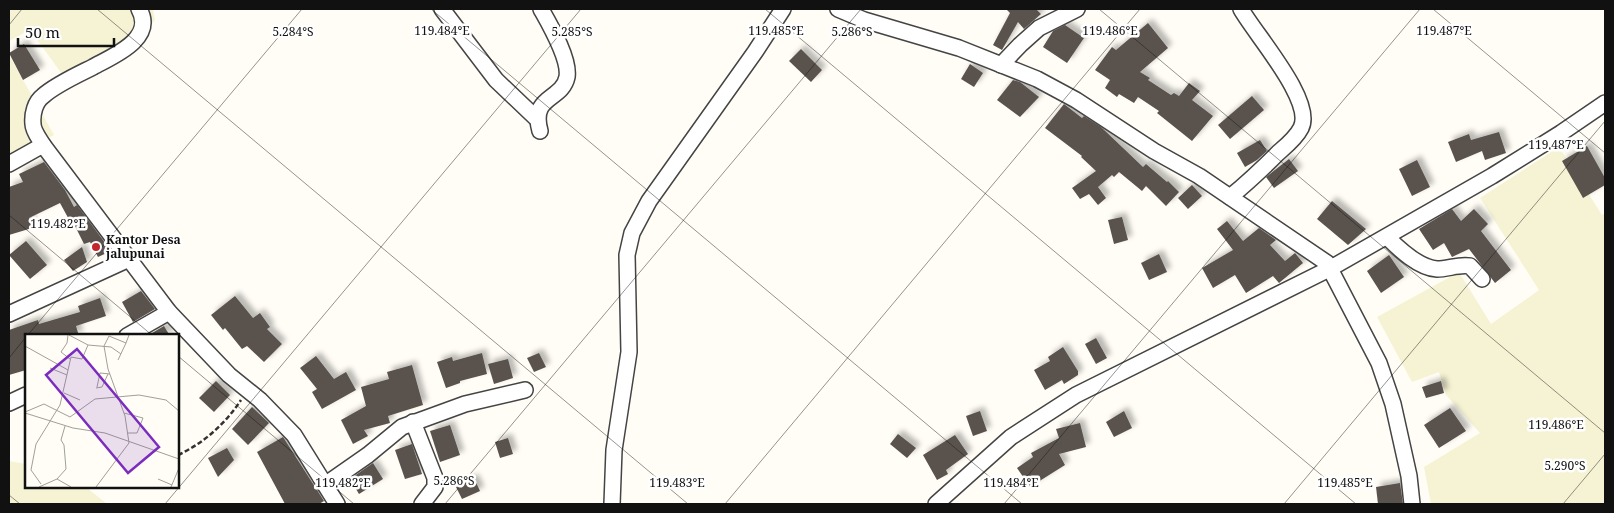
<svg xmlns="http://www.w3.org/2000/svg" width="1614" height="513" font-family="'Noto Serif',serif">
  <defs>
    <filter id="shadow"><feDropShadow dx="4.5" dy="-4.5" stdDeviation="2.5" flood-color="#0004"/></filter>
  </defs>
  <rect width="100%" height="100%" fill="#fffdf5"/>
  <g fill="#f6f3d4">
    <polygon points="9,9 153,9 155,20 125,50 65,78 30,30 9,41"/>
    <polygon points="9,55 54,135 9,160"/>
    <polygon points="1559,147 1602,215 1605,213 1605,504 1431,504 1424,467 1480,433 1446,395 1439,372 1412,382 1377,317 1459,272 1491,324 1539,290 1480,198"/>
    <polygon points="9,461 26,464 26,487 86,487 107,504 9,504"/>
  </g>
  <g fill="#5a524d" filter="url(#shadow)">
    <polygon points="1006,9 1036,9 1041,14 1024,29 1018,22 1002,50 993,45 1010,13"/>
    <polygon points="1148,23 1168,48 1140,72 1150,78 1148,80 1171,95 1174,93 1179,96 1189,83 1200,91 1192,100 1213,116 1192,141 1157,113 1159,111 1138,97 1134,103 1119,94 1117,97 1105,88 1110,80 1095,70 1112,47 1116,50"/>
    <polygon points="1065,25 1084,38 1067,63 1043,47 1053,31"/>
    <polygon points="24,44 40,70 23,80 9,53"/>
    <polygon points="801,49 822,70 811,82 789,61"/>
    <polygon points="970,64 983,73 974,87 961,79"/>
    <polygon points="1013,80 1020,82 1039,97 1020,117 997,100"/>
    <polygon points="1252,96 1264,110 1230,139 1218,125"/>
    <polygon points="1064,104 1082,118 1084,116 1101,127 1143,167 1146,164 1167,182 1168,181 1179,192 1166,206 1146,186 1142,191 1119,172 1114,177 1112,175 1098,187 1106,198 1098,205 1089,194 1080,199 1072,188 1096,171 1081,157 1082,156 1045,128"/>
    <polygon points="1499,132 1506,153 1485,160 1482,151 1456,162 1448,142 1469,134 1471,140"/>
    <polygon points="1260,140 1267,151 1257,160 1245,167 1237,153"/>
    <polygon points="1587,146 1605,178 1605,185 1583,198 1562,161"/>
    <polygon points="1289,159 1298,171 1274,188 1266,177"/>
    <polygon points="1417,160 1430,187 1412,196 1399,169"/>
    <polygon points="44,162 65,190 74,207 77,205 111,251 98,257 90,242 84,244 74,224 72,225 60,203 29,218 32,228 9,235 9,187 23,182 19,174"/>
    <polygon points="1192,185 1202,196 1188,209 1178,198"/>
    <polygon points="1332,201 1366,229 1348,245 1317,219"/>
    <polygon points="1452,209 1461,221 1474,209 1488,224 1481,231 1511,270 1495,283 1469,249 1452,257 1444,243 1433,250 1419,229"/>
    <polygon points="1122,217 1128,240 1114,244 1108,220"/>
    <polygon points="1227,221 1243,241 1259,228 1276,240 1270,245 1285,261 1295,253 1303,263 1279,283 1273,276 1246,293 1235,275 1213,288 1202,268 1233,250 1217,229"/>
    <polygon points="26,241 47,265 30,279 9,255"/>
    <polygon points="82,247 87,262 73,271 64,260"/>
    <polygon points="1159,254 1167,272 1149,280 1141,263"/>
    <polygon points="1389,255 1404,277 1381,293 1367,271"/>
    <polygon points="141,291 155,309 133,322 122,302"/>
    <polygon points="235,296 253,318 260,313 270,327 267,329 282,344 264,362 247,346 242,349 225,328 223,330 211,315"/>
    <polygon points="100,298 106,316 76,326 79,336 26,336 26,370 9,375 9,330 38,320 39,324 80,312 78,306"/>
    <polygon points="164,326 170,336 147,336"/>
    <polygon points="1096,338 1107,358 1096,364 1085,344"/>
    <polygon points="1063,347 1078,371 1078,375 1064,384 1062,380 1045,390 1034,370 1050,361 1048,357"/>
    <polygon points="482,353 487,374 460,381 460,383 446,388 437,362 452,357 453,361"/>
    <polygon points="539,353 546,367 534,372 527,358"/>
    <polygon points="316,356 334,379 346,372 356,390 322,409 312,392 317,389 300,368"/>
    <polygon points="508,359 513,378 494,384 488,364"/>
    <polygon points="412,365 423,405 388,416 390,423 364,430 368,436 353,444 341,420 366,406 361,387 389,379 387,372"/>
    <polygon points="216,381 230,395 214,412 199,398"/>
    <polygon points="1441,381 1444,393 1426,398 1422,387"/>
    <polygon points="252,407 269,423 248,445 232,429"/>
    <polygon points="1450,408 1466,431 1439,448 1424,425"/>
    <polygon points="980,411 987,431 973,436 966,416"/>
    <polygon points="1124,411 1132,428 1114,437 1106,422"/>
    <polygon points="1080,423 1086,447 1059,454 1065,465 1030,487 1017,468 1033,457 1031,453 1059,438 1056,429"/>
    <polygon points="450,425 460,455 440,462 430,431"/>
    <polygon points="898,434 916,448 907,458 890,444"/>
    <polygon points="955,435 968,454 946,470 948,474 937,480 923,455"/>
    <polygon points="283,437 324,501 319,504 285,504 257,452"/>
    <polygon points="508,438 513,454 500,458 495,442"/>
    <polygon points="412,444 422,474 405,479 395,450"/>
    <polygon points="227,448 234,460 218,477 208,458"/>
    <polygon points="373,463 383,479 359,494 350,479"/>
    <polygon points="474,478 480,491 462,499 456,487"/>
    <polygon points="1400,483 1403,504 1378,504 1376,487"/>
  </g>
  <g fill="none" stroke-linecap="round" stroke-linejoin="round">
    <defs>
      <g id="street">
        <path d="M139 9C156 39 113 56 93 67 77 75 55 85 43 96 35 102 32 114 33 124 33 131 39 138 43 145L169 312 229 375 260 400 294 435 337 504"/>
        <polyline points="442,9 496,80 537,119"/>
        <polyline points="838,9 864,20 959,48 1037,79 1076,100 1154,151 1199,176 1327,263 1379,363 1393,404 1409,476 1412,504"/>
        <polyline points="1001,65 1020,45 1039,28 1077,9"/>
        <path d="M540 131C530 95 562 101 567 77 570 59 550 25 541 9"/>
        <polyline points="9,164 43,145"/>
        <path d="M1230 197C1247 183 1263 168 1278 153 1286 146 1296 138 1301 128 1315 101 1254 33 1241 9"/>
        <path d="M1387 237C1399 249 1419 268 1437 269 1448 269 1459 264 1470 266L1482 279"/>
        <polyline points="9,314 129,259"/>
        <polyline points="127,336 169,312"/>
        <polyline points="9,403 26,395"/>
        <polyline points="413,422 435,478 435,487 422,504"/>
        <polyline points="325,485 368,455 402,427 465,404 525,390"/>
        <polyline points="612,504 614,450 629,352 627,255 632,233 649,201 755,52 783,9"/>
        <polyline points="936,504 1011,437 1076,395 1331,268 1492,176 1561,133 1605,103"/>
      </g>
    </defs>
    <use href="#street" stroke="#444" stroke-width="18"/>
    <path stroke="#333" stroke-width="2.5" stroke-dasharray="5 2.5" stroke-linecap="butt" d="M178 455C204 443 225 424 241 400"/>
    <use href="#street" stroke="#fff" stroke-width="15"/>
  </g>
  <path fill="none" stroke="#111" stroke-width="1" stroke-opacity="0.45" d="M97 9 688 504M431 9 1022 504M765 9 1356 504M1099 9 1605 433M1433 9 1605 153M9 25 22 9M9 215 153 336M27 336 302 9M178 356 354 504M9 358 26 337M9 495 20 504M165 504 581 9M445 504 861 9M725 504 1140 9M1004 504 1420 9M1284 504 1605 121M1563 504 1605 454"/>
  <circle fill="#c4262e" stroke="#fff" stroke-width="2" cx="96" cy="247" r="5"/>
  <g text-anchor="middle" stroke-width="5" stroke-linejoin="round" paint-order="stroke">
    <g font-size="12" font-weight="bold" fill="#111" stroke="#fff" text-anchor="start">
      <text x="106" y="244">Kantor Desa<tspan x="106" dy="14">jalupunai</tspan></text>
    </g>
  </g>
  <g transform="translate(25 334)">
    <rect width="154" height="154" fill="#fffdf5"/>
    <path fill="none" stroke="#a09f9a" stroke-width="1" d="M43 1 42 9 36 18 45 25M44 1 63 11 86 13 96 20M0 12 43 36M93 26 101 9M25 34 42 41M72 53 75 39 85 40M71 54 77 53 83 40M39 59 55 66M0 78 19 70 45 83 70 65 114 61 141 66 154 77M0 79 48 94 80 99 154 125M99 79 118 84 112 99H103M32 145 41 135 39 111 36 106 40 92M133 145 147 151M16 150 6 136 11 110 35 71 46 23 57 25 63 11M14 153 32 145 46 153M71 153 104 109 100 82 83 35 79 12 84 2 101 9 104 1M146 153 154 134"/>
    <path fill="#7b2cbf" fill-opacity="0.15" stroke="#7b2cbf" stroke-width="2.5" d="M52 15 134 113 103 139 21 41Z"/>
    <rect width="154" height="154" fill="none" stroke="#111" stroke-width="2.5"/>
  </g>
  <g font-size="12" text-anchor="middle" fill="#111" stroke="#fff" stroke-width="5" stroke-linejoin="round" paint-order="stroke">
    <text x="442" y="35">119.484°E</text>
    <text x="1110" y="35">119.486°E</text>
    <text x="1444" y="35">119.487°E</text>
    <text x="776" y="35">119.485°E</text>
    <text x="293" y="36">5.284°S</text>
    <text x="572" y="36">5.285°S</text>
    <text x="852" y="36">5.286°S</text>
    <text x="1556" y="149">119.487°E</text>
    <text x="58" y="228">119.482°E</text>
    <text x="1556" y="429">119.486°E</text>
    <text x="1565" y="470">5.290°S</text>
    <text x="454" y="485">5.286°S</text>
    <text x="343" y="487">119.482°E</text>
    <text x="677" y="487">119.483°E</text>
    <text x="1011" y="487">119.484°E</text>
    <text x="1345" y="487">119.485°E</text>
  </g>
  <rect width="1614" height="513" fill="none" stroke="#111111" stroke-width="20"/>
  <path d="M18 38v8h96v-8" fill="none" stroke="#111111" stroke-width="2.5"/>
  <text x="25" y="38" font-size="15" fill="#111111" stroke="#ffffff" stroke-width="4" paint-order="stroke">50 m</text>
</svg>
